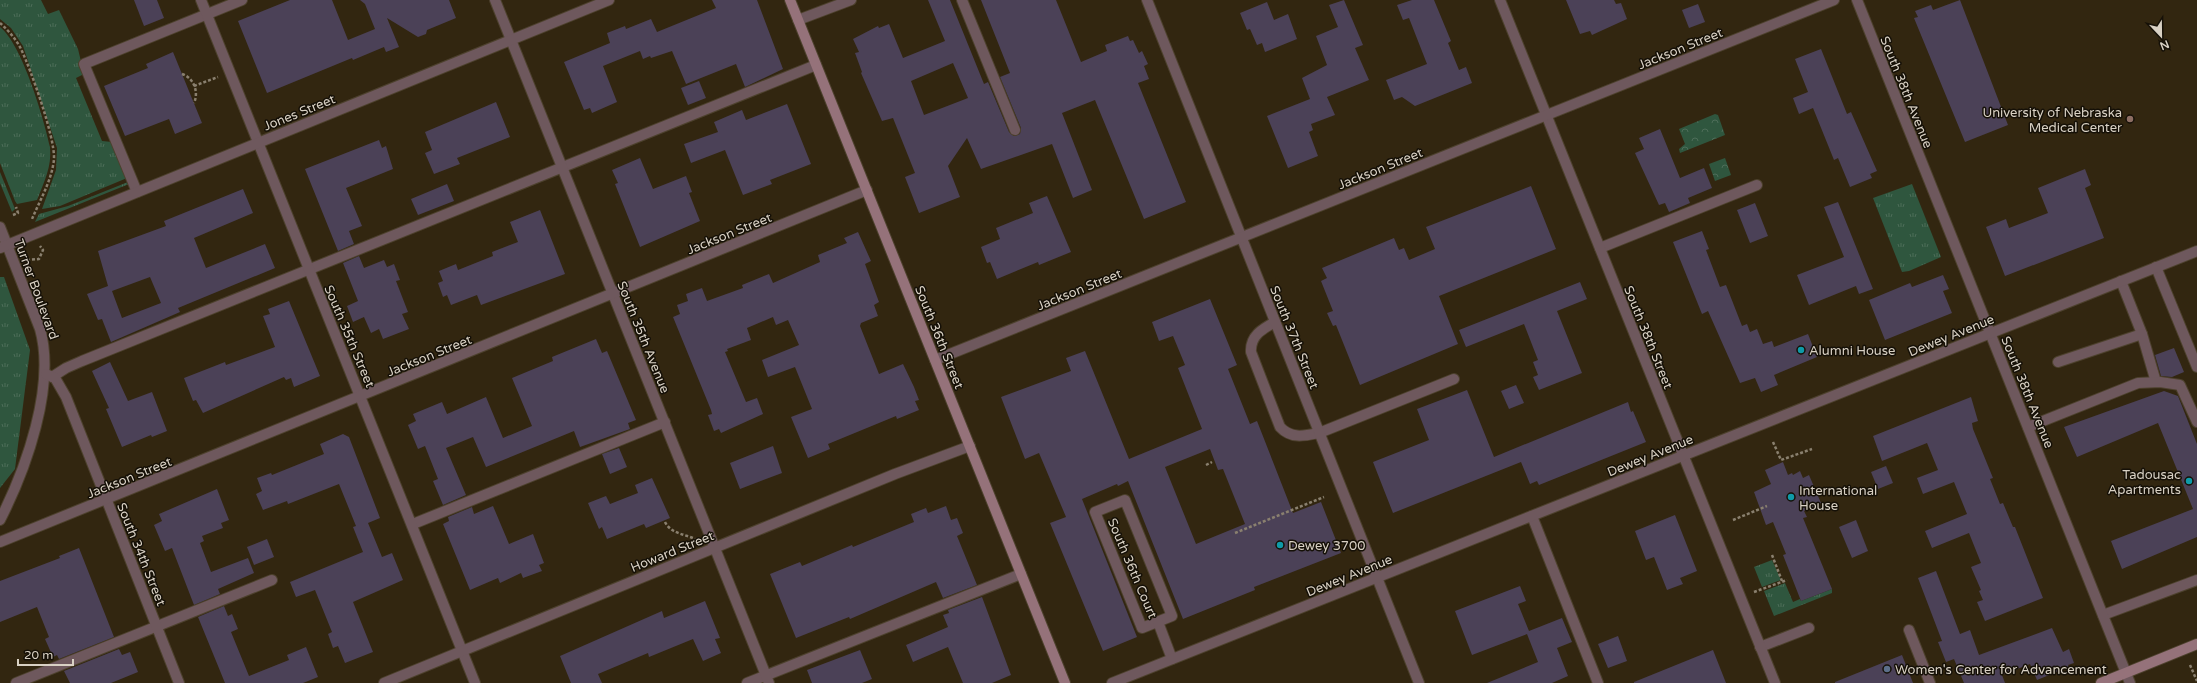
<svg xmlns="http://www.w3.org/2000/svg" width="2197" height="683" font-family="'Varela Round',sans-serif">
  <defs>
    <pattern id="grass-tufts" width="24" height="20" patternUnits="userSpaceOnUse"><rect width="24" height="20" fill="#2f563e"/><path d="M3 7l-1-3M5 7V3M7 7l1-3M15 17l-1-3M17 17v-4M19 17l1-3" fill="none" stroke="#4d6d58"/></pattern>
    <pattern id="park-crowns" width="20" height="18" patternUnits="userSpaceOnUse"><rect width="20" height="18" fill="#2f563e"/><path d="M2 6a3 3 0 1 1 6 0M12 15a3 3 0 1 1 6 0" fill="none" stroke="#4d6d58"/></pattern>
  </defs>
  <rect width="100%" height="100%" fill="#322610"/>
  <g fill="url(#grass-tufts)">
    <polygon points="0,0 41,0 48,14 59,10 78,49 84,74 76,78 102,141 112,142 127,178 60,206 42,209 56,170 57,148 23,46 11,28 0,19"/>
    <path d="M0 27C22 44 44 119 50 147 52 167 44 182 37 200L17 204 15 201 0 163Z"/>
    <polygon points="0,172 15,209 12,212 0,183"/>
    <polygon points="128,182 129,184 35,222 39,214 68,206"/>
    <polygon points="1912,184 1941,257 1909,271 1902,272 1873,198"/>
    <polygon points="0,277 4,277 30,350 15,469 0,488"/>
    <polygon points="1772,560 1781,580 1762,587 1754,567"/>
    <polygon points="1785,583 1793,602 1800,599 1801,601 1832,589 1832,593 1774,616 1764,591"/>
  </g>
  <g fill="url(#park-crowns)">
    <polygon points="1715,114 1718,115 1725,135 1680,153 1679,149 1685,144 1679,129"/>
    <polygon points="1725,158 1731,175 1715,181 1709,164"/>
  </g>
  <g fill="#4b4157" fill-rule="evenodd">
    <polygon points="134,0 157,0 164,18 144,26"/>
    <polygon points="290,0 332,0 348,40 375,29 365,4 360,0 449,0 456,18 427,30 426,34 418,37 387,18 399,47 386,52 384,47 353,60 352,58 267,93 238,21"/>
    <polygon points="712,0 757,0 783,69 745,87 736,64 686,84 672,51 651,58 650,56 643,59 640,51 603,66 617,102 592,113 590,108 584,110 564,62 610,43 607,33 625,26 626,29 651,19 657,32 716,8"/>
    <path d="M928 0H950L984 84 988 82 1009 132 1014 136 1020 134 1021 128 1000 77 1010 73 981 0H1056L1081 62 1107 51 1105 45 1128 36 1130 41 1133 40 1139 53 1142 51 1148 64 1144 66 1149 79 1138 83 1186 202 1144 219 1095 100 1062 113 1092 190 1073 198 1052 144 981 169 967 138 948 166 960 197 919 213 905 177 915 173 893 118 882 121 861 73 862 72 855 53 859 52 853 39 878 26 879 28 889 24 903 58 945 41ZM953 63 968 98 924 115 911 81Z"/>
    <polygon points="1344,0 1363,45 1355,48 1369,80 1327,97 1335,115 1311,124 1313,130 1309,132 1318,156 1288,168 1267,116 1310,99 1302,78 1327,65 1316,36 1338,27 1329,5"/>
    <polygon points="1412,0 1434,0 1451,41 1448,43 1459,70 1466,67 1472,83 1415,106 1402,97 1394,100 1386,80 1427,64 1409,18 1403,20 1397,5"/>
    <polygon points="1566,0 1614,0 1616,4 1621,3 1627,19 1592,35 1590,31 1580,34"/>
    <polygon points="1960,0 2008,125 1965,142 1914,18 1918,17 1915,11 1931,5 1933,10"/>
    <polygon points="1267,2 1274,20 1288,14 1297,39 1265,52 1262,43 1257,45 1250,29 1247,30 1240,13"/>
    <polygon points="1698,4 1705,22 1689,28 1682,10"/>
    <polygon points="1821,49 1847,114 1851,112 1877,171 1870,174 1872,178 1850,187 1838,158 1834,160 1813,108 1799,114 1793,98 1808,92 1795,59"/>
    <polygon points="173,52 202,123 175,134 169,119 125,136 104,86 148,68 146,64"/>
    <polygon points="699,81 706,98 688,105 681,88"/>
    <polygon points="496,102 510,137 457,158 460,164 434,174 425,153 432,150 425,132"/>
    <polygon points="787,104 811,164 770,180 772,184 743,195 725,150 691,163 684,144 718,132 714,122 742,110 746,120"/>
    <polygon points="1660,129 1680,178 1704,168 1712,188 1688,198 1690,203 1669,212 1665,203 1659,205 1635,153 1644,149 1639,138"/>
    <polygon points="379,140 382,148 386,146 393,169 346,188 362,226 349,231 354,244 338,251 305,169"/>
    <polygon points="640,158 653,189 686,176 692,192 689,193 700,221 640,247 615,184 618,183 612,170"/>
    <polygon points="2085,169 2091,185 2085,188 2104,238 2005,276 1986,227 2006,219 2009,228 2048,213 2038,188"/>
    <polygon points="447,184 454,201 418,215 411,199"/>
    <polygon points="1531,186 1556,249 1439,296 1458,344 1360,385 1336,325 1333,326 1327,313 1333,311 1321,281 1327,278 1322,268 1394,238 1399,250 1404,248 1409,260 1435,249 1426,227"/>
    <path d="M243 189 253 213 194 238 206 268 265 244 275 268 178 308 180 312 111 342 102 319 98 320 87 294 108 286 98 251 166 226 164 221ZM150 277 161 303 122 318 112 291Z"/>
    <polygon points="1047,196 1071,252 1039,265 1038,262 997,279 990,262 987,263 981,247 1000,239 996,228 1033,213 1029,203"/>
    <polygon points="1838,202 1873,289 1859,294 1856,286 1809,305 1797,275 1844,257 1824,207"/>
    <polygon points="1755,203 1768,236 1750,243 1737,210"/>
    <polygon points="540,210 565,274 481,305 477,295 451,305 447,295 443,297 438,283 443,281 439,271 456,264 458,270 493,256 492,252 518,242 510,222"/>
    <polygon points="1702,231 1709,249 1706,250 1720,287 1726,285 1742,326 1747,324 1750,332 1757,329 1763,344 1772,341 1774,347 1808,334 1817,357 1774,375 1778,385 1761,392 1755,378 1740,383 1708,311 1702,314 1673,242"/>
    <polygon points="858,232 871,261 865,264 879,302 874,305 878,316 861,323 860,326 879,374 903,364 914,387 919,400 915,401 919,410 897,419 896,416 828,444 830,449 808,458 791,417 812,409 795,367 768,377 762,360 799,345 788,320 776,325 773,317 747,328 751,340 727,349 728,351 725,352 746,402 757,398 763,414 721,433 719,429 714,431 708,415 712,414 711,410 673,317 680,314 677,305 688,301 686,294 702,288 707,301 743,288 742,285 769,274 773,283 820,262 818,255 847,243 844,238"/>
    <polygon points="359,256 364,268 384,260 387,267 394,264 400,280 396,281 408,312 402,314 409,329 383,339 379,329 371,333 364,317 353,322 347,306 358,301 343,263"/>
    <polygon points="1943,275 1949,289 1943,291 1952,313 1885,340 1869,300 1910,283 1912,287"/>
    <polygon points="1580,282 1587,299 1557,311 1582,373 1539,390 1533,377 1538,375 1533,362 1538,360 1524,324 1466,347 1459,330"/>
    <path d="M1210 299 1237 365 1228 369 1250 424 1257 421 1293 513 1321 502 1341 553 1254 587 1255 590 1183 619 1128 481 1118 486 1117 484 1082 499 1137 637 1103 651 1050 523 1066 517 1039 453 1025 459 1001 397 1071 371 1066 358 1085 351 1129 459 1202 429 1178 368 1185 365 1173 336 1159 341 1152 322ZM1210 449 1218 470 1223 469 1245 524 1196 544 1165 467Z"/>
    <polygon points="289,301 320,376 294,387 291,378 286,380 284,377 203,413 196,400 193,401 184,378 225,362 226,365 275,347 263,316 270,314 268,309"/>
    <polygon points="596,339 602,353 607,351 636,420 628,423 630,429 580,447 574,431 486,467 473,437 446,448 466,495 443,505 433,481 438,479 425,446 418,449 408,425 416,421 413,414 442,402 447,414 486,397 503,438 532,426 512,378 553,361 552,357"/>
    <polygon points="2174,348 2184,372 2172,377 2161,376 2155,355"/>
    <polygon points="110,362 128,401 152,392 167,431 152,437 151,435 122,447 106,409 109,408 92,371"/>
    <polygon points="1516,385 1524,403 1509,409 1501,391"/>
    <polygon points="1467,390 1494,457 1628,402 1631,412 1633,411 1646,442 1539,485 1537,481 1530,484 1521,462 1393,513 1373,462 1429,440 1417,409"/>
    <polygon points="2164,391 2178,396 2197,444 2197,537 2122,569 2111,541 2193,509 2158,423 2077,457 2064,427"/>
    <polygon points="1971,397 1978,421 1972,423 1973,429 1993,478 1990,479 2000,504 2003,503 2013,527 2015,527 2043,598 1985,621 1977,602 1983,600 1979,591 1981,590 1971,567 1981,563 1969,533 1932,548 1925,531 1967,514 1954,482 1923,494 1917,478 1938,470 1927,443 1882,461 1873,436"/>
    <polygon points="343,434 349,437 380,518 368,523 382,557 392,553 403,580 353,602 373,652 345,663 338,646 333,648 328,634 332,632 315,590 296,597 290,582 363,552 353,527 356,526 339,484 288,504 287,501 263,510 256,494 262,491 257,478 271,473 272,475 324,454 320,444"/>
    <polygon points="773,446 782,473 740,489 730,463"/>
    <polygon points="619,448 627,467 610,474 602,454"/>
    <polygon points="1783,462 1788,475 1792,473 1793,475 1800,471 1803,478 1809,475 1821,503 1804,511 1807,517 1803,518 1832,589 1801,601 1783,555 1786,554 1773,522 1766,525 1754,492 1771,484 1765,470"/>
    <polygon points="1886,466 1893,483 1878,489 1871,472"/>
    <polygon points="652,478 670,518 646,528 644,524 607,539 602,527 599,529 588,503 606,496 610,504 638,493 635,485"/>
    <polygon points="217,489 229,520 221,523 223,528 202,536 204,541 200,543 211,572 248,558 254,573 218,589 220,594 194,605 172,548 165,551 154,525 162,521 159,514"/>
    <polygon points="493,506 509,544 533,534 544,563 539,565 542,571 523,578 521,573 500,583 498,578 470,590 443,524 449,521 448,517 472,507 474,514"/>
    <polygon points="946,506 951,520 957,518 963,533 957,536 977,585 943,598 936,582 850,619 849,617 796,638 770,574 800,562 802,566 852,545 853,547 914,522 911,514 926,508 928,513"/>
    <polygon points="1675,515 1697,571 1680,578 1683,584 1667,590 1654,557 1646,560 1635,531"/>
    <polygon points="1856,520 1868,551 1852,558 1839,527"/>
    <polygon points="267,539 274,557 254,565 247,547"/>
    <polygon points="79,548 114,637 59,659 57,655 53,657 45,639 49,637 37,607 0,622 0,581 60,558 59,556"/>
    <polygon points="1936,571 1960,634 1970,630 1979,655 2052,628 2062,650 2063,652 2069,649 2074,663 2068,665 2069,667 2037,680 2030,664 2002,675 2005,683 1964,683 1954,659 1946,662 1938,642 1942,641 1918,578"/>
    <polygon points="1520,586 1526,601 1518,604 1529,631 1562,618 1572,642 1557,648 1568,676 1552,683 1487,683 1538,662 1527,634 1472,655 1455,611"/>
    <polygon points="982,597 1011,675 992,683 963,683 948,647 913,662 906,645 948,627 943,615 949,613 948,610"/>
    <polygon points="705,601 720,638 715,639 721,653 703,661 693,639 649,657 648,653 598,674 602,683 571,683 560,656 662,611 664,618"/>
    <polygon points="224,606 228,616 232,614 238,629 231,632 249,676 289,660 287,655 306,647 318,677 303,683 225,683 198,617"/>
    <polygon points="1618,636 1627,661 1608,668 1598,644"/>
    <polygon points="119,649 122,655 130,652 138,672 111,683 70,683 64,671"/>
    <polygon points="860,650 872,679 862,683 812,683 807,670"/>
    <polygon points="1713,650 1726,683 1634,683 1634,682"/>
    <polygon points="1902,655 1913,683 1835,683 1835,682"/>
  </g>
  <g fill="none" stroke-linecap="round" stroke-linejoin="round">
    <defs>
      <g id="lane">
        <polyline points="962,0 1015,130"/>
        <polyline points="137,192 84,64 242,0"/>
        <polyline points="1600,248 1757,185"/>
        <polyline points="2156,267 2197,367"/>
        <polyline points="2121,281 2142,334"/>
        <path d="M1275 322C1262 329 1250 336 1251 352L1280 427C1291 439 1304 436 1319 433L1454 379"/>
        <polyline points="2058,362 2142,334 2156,382"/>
        <polyline points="52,377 66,368 82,361 816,65"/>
        <polyline points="2028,427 2138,383 2160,382 2180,385 2197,422"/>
        <polyline points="1532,516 1598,683"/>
        <polyline points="413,524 665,422"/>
        <polyline points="2103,615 2197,580"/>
        <polyline points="1909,630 1930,683"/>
        <polyline points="1760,647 1809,628"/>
        <polyline points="16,683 272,580"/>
        <polyline points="747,683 1021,574"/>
      </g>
      <g id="street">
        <polyline points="201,0 475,683"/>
        <polyline points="495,0 769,683"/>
        <polyline points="1147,0 1419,683"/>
        <polyline points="1500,0 1775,683"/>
        <polyline points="1857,0 2130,683"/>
        <polyline points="798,20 851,0"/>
        <path d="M0 227 40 329C56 386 26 469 0 520"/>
        <polyline points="0,248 609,0"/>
        <polyline points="935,360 1834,0"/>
        <polyline points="46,374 55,378 66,397 179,683"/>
        <polygon points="1125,500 1172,616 1142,628 1095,512"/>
        <polyline points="0,542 867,190"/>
        <polyline points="1158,622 1172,659"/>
        <polyline points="384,683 895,474 970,446"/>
        <polyline points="1112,683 2197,251"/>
      </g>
      <g id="secondary">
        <polyline points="790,0 1065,683"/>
        <polyline points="2101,683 2197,644"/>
      </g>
    </defs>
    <use href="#lane" stroke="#4d412d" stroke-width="12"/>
    <use href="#street" stroke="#4d412d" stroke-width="12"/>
    <use href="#secondary" stroke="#4d412d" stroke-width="12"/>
    <g stroke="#8a806f" stroke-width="2.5" stroke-dasharray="3 2" stroke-linecap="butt">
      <path d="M0 23C8 30 16 39 21 49 31 70 55 137 54 159 52 180 40 200 32 219"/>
      <path d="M182 74C194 78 199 92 194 103"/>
      <polyline points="194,86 218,77"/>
      <polyline points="13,215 18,213 16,207"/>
      <polyline points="27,260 39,259 43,250 40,246"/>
      <polyline points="1773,442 1781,460 1812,449"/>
      <polyline points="1206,465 1212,462"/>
      <polyline points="1733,520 1767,506"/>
      <path d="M665 522C671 534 685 534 695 539"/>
      <polyline points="1235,533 1324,497"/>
      <polyline points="1772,555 1782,581"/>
      <polyline points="1754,592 1787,580"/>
      <polyline points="2190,665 2197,681"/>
    </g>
    <use href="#lane" stroke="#6e585d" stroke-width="10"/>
    <use href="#street" stroke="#6e585d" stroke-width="10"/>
    <use href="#secondary" stroke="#95727a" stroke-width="10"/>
  </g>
  <circle fill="#8d6e63" stroke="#151007" stroke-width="1.5" cx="2130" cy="119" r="4"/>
  <g fill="#0f9aa8" stroke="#151007" stroke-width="1.5">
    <circle cx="1801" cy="350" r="4"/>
    <circle cx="2189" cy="481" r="4"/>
    <circle cx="1791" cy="497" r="4"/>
    <circle cx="1280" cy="545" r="4"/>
  </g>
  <circle fill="#5c6f8a" stroke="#151007" stroke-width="1.5" cx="1887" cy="669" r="4"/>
  <g text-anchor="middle" stroke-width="3" stroke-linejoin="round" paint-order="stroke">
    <g font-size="13" fill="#d9d1c4" stroke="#151007">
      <text transform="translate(1680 48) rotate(-22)" y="5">Jackson Street</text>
      <text transform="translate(1907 92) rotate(68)" y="5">South 38th Avenue</text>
      <text transform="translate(299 112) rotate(-22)" y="5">Jones Street</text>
      <text transform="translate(1380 168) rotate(-22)" y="5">Jackson Street</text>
      <text transform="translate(729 233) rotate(-22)" y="5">Jackson Street</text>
      <text transform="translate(37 289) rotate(70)" y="5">Turner Boulevard</text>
      <text transform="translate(1079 289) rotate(-22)" y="5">Jackson Street</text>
      <text transform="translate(1951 335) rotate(-22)" y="5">Dewey Avenue</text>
      <text transform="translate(350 336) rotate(67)" y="5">South 35th Street</text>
      <text transform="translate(644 337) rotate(68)" y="5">South 35th Avenue</text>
      <text transform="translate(940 337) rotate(68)" y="5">South 36th Street</text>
      <text transform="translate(1295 337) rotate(68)" y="5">South 37th Street</text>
      <text transform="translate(1649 337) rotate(68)" y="5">South 38th Street</text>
      <text transform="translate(429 355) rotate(-22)" y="5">Jackson Street</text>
      <text transform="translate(2028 392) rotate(68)" y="5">South 38th Avenue</text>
      <text transform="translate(1650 455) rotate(-22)" y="5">Dewey Avenue</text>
      <text transform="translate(129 477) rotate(-22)" y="5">Jackson Street</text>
      <text transform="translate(672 551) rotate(-22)" y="5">Howard Street</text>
      <text transform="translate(142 554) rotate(68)" y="5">South 34th Street</text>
      <text transform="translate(1133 568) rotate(67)" y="5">South 36th Court</text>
      <text transform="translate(1349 575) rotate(-22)" y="5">Dewey Avenue</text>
    </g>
    <g font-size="13" fill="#d9d1c4" stroke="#151007" text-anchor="start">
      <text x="2122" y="117" text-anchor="end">University of Nebraska<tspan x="2122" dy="15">Medical Center</tspan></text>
      <text x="1809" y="355">Alumni House</text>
      <text x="2181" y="479" text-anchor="end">Tadousac<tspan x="2181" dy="15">Apartments</tspan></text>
      <text x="1799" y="495">International<tspan x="1799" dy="15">House</tspan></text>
      <text x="1288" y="550">Dewey 3700</text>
      <text x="1895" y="674">Women's Center for Advancement</text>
    </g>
  </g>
  <g transform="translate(2161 36) rotate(158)" stroke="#151007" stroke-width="3" paint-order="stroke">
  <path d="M0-3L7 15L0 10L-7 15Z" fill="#d9d1c4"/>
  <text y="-6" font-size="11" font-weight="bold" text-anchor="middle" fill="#d9d1c4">N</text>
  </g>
  <path d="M18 659v6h55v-6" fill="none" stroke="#d9d1c4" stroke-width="2"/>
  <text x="24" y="659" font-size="12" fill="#d9d1c4" stroke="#151007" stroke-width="3" paint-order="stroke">20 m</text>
</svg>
